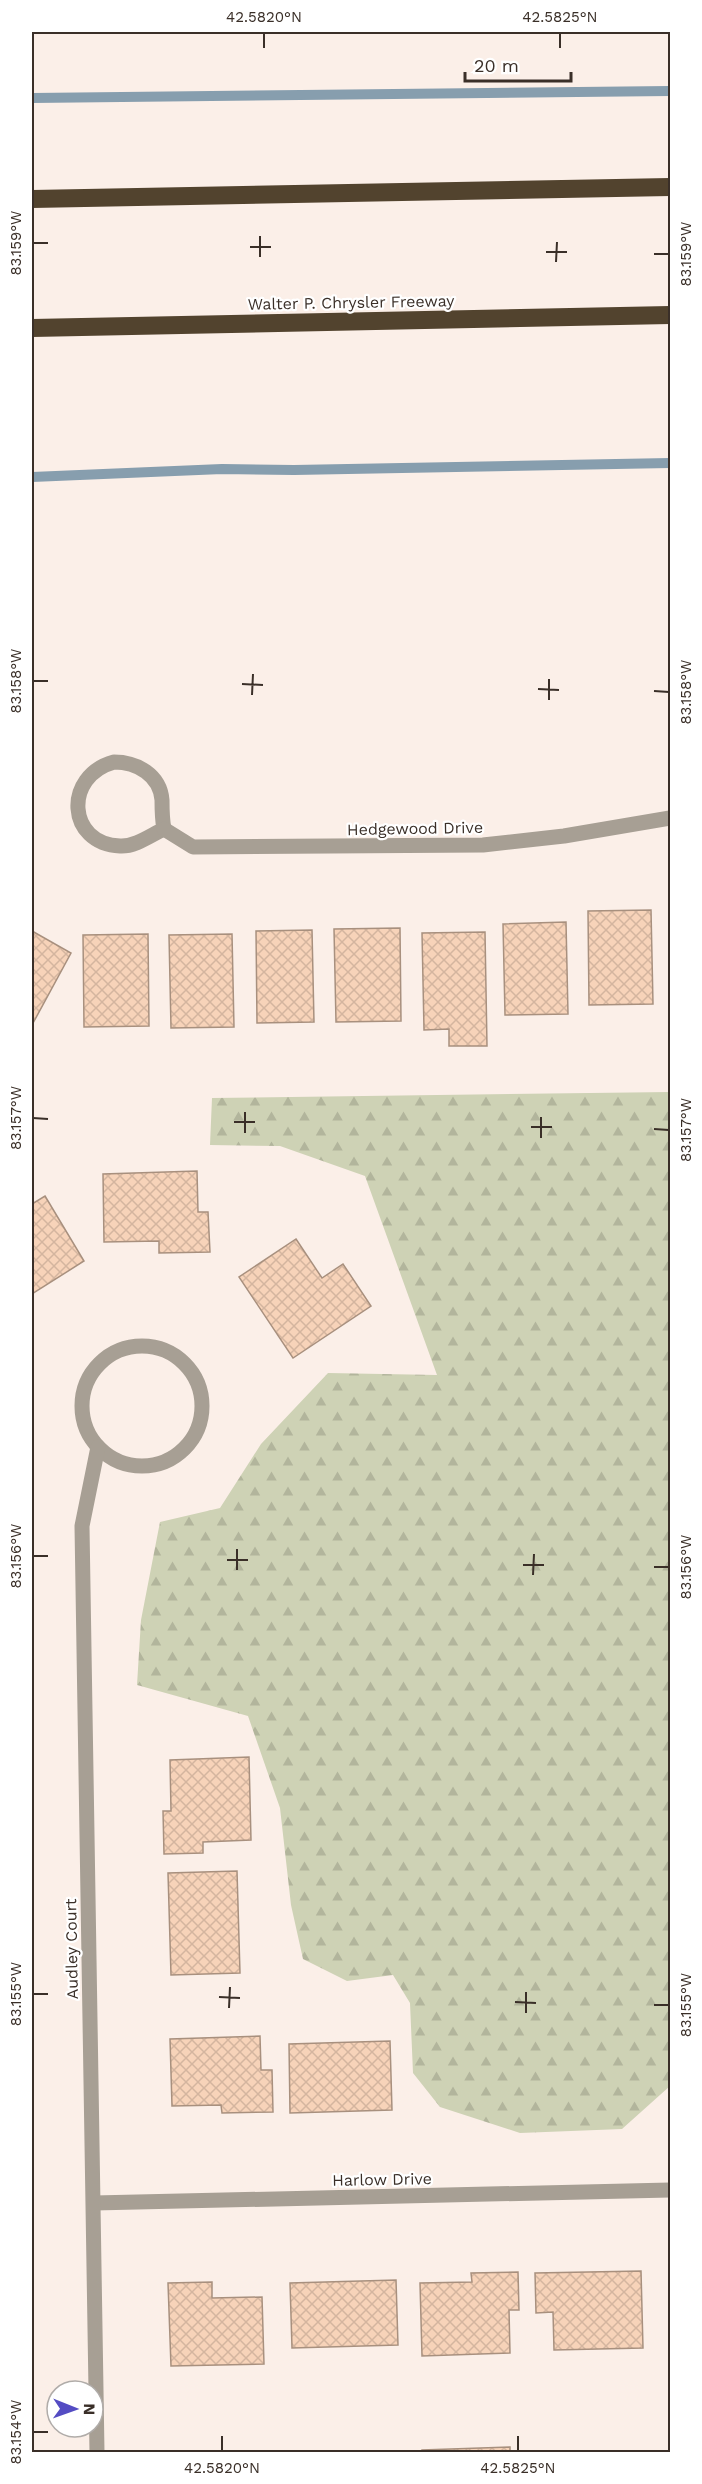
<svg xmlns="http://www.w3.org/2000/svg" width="702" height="2484" font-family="'Work Sans',sans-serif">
  <defs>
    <pattern id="forest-firs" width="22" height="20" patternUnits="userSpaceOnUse" patternTransform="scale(1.5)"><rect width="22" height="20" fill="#ced2b5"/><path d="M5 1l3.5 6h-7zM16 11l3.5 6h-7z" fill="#b2b59c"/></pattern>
    <pattern id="building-cross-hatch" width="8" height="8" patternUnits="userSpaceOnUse" patternTransform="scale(1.5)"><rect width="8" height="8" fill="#f7d3b9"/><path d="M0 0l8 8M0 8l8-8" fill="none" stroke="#d4b59f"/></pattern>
  </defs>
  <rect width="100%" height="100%" fill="#fbefe8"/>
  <polygon fill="url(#forest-firs)" points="670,1092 670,2086 622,2129 520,2133 440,2107 413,2073 410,2003 393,1975 347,1981 303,1959 291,1905 280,1808 248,1716 137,1685 141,1620 160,1522 220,1508 261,1444 328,1373 437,1375 365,1176 280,1146 210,1145 212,1098"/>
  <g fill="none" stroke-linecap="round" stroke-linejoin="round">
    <g stroke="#879eae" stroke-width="10">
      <polyline points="32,98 670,91"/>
      <polyline points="32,477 222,469 294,470 670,463"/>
    </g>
  </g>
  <g fill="url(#building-cross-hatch)" stroke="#a8907e" stroke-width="1.5">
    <polygon points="651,910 653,1004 589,1005 588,911"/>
    <polygon points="566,922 568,1014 505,1015 503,924"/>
    <polygon points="400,928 401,1021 336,1022 334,929"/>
    <polygon points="312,930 314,1022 257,1023 256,931"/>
    <polygon points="32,931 71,953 32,1025"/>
    <polygon points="485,932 487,1046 449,1046 449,1029 424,1030 422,933"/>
    <polygon points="148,934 149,1026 84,1027 83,935"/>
    <polygon points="232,934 234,1027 171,1028 169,935"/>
    <polygon points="197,1171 198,1212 208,1212 210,1252 159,1253 159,1241 104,1242 103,1174"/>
    <polygon points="45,1196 84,1261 32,1294 32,1204"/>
    <polygon points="296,1239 322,1278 343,1264 371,1306 293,1358 239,1277"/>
    <polygon points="249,1757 251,1840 203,1842 203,1853 164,1854 163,1811 171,1811 170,1760"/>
    <polygon points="237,1871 240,1973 171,1975 168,1873"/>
    <polygon points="260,2036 261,2070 272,2070 273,2112 222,2113 221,2105 172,2106 170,2039"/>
    <polygon points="390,2041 392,2110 290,2113 289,2044"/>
    <polygon points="641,2271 643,2348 554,2350 553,2312 536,2313 535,2273"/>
    <polygon points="518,2272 519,2310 509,2310 510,2353 422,2356 420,2283 472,2282 471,2273"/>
    <polygon points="396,2280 398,2345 292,2348 290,2283"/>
    <polygon points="212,2282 212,2298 262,2297 264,2364 171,2366 168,2283"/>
    <polygon points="510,2447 510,2452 422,2452 422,2450"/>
  </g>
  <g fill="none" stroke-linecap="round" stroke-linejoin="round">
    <g stroke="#a79f94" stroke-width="15">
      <path d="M114 762C137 762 160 775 162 800 162 810 162 819 164 829 151 835 135 847 120 846 67 844 63 776 114 762Z"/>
      <polyline points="164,829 193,847 483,845 564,836 670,818"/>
      <circle cx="142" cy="1406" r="60"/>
      <polyline points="94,2203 670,2190"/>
      <polyline points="97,2452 82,1526 98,1447"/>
    </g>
    <g stroke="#52432e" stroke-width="18">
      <polyline points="32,199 670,187"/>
      <polyline points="32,328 670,315"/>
    </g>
  </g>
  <path fill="none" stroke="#3a2f28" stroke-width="2" d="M264 48V33M560 48V33M33 243H48M250 247H271M546 252H567M654 254H669M260 257V236M556 262 557 242M33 681H48M242 684 263 685M538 689 559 690M654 691 669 692M252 695 253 674M549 700V679M33 1118 48 1119M234 1122H255M531 1127H552M654 1129 669 1130M245 1133V1112M541 1138V1117M33 1556H48M227 1560H248M523 1565H544M654 1567H669M237 1570V1549M533 1575 534 1554M33 1994H48M219 1997 240 1998M515 2002 536 2003M654 2005H669M229 2008 230 1987M526 2013V1992M33 2432H48M222 2451V2436M518 2451V2436"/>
  <g text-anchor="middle" stroke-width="4.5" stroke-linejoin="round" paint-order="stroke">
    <g font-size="16" fill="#3a2f28" stroke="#fff">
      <text transform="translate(351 302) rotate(-1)" y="6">Walter P. Chrysler Freeway</text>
      <text transform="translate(415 828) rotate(-1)" y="6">Hedgewood Drive</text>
      <text transform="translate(71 1949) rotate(-91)" y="6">Audley Court</text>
      <text transform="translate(382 2179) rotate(-1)" y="6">Harlow Drive</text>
    </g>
  </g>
  <rect width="702" height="2484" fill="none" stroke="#ffffff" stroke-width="66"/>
  <g transform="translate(75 2409) rotate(91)"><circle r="28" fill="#ffffff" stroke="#b0aca9" stroke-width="1.5"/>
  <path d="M0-4.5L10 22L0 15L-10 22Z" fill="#544cc3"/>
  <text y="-9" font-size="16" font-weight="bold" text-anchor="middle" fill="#3a2f28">N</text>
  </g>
  <path d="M465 72v9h106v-9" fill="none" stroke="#3a2f28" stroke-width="3"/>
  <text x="474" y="72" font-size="18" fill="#3a2f28" stroke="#ffffff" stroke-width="4.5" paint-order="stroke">20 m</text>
  <rect x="33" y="33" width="636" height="2418" fill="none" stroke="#3a2f28" stroke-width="2"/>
  <g font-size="15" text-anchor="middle" fill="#3a2f28">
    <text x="264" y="22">42.5820°N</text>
    <text x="560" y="22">42.5825°N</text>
    <text transform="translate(16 243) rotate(-90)" y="5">83.159°W</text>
    <text transform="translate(686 254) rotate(-90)" y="5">83.159°W</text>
    <text transform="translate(16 681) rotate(-90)" y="5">83.158°W</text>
    <text transform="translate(686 692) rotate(-90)" y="5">83.158°W</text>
    <text transform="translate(16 1118) rotate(-90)" y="5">83.157°W</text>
    <text transform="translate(686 1130) rotate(-90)" y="5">83.157°W</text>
    <text transform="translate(16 1556) rotate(-90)" y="5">83.156°W</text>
    <text transform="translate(686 1567) rotate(-90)" y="5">83.156°W</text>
    <text transform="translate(16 1994) rotate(-90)" y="5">83.155°W</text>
    <text transform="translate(686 2005) rotate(-90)" y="5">83.155°W</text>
    <text transform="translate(16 2432) rotate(-90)" y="5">83.154°W</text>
    <text x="222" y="2473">42.5820°N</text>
    <text x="518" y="2473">42.5825°N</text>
  </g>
</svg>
